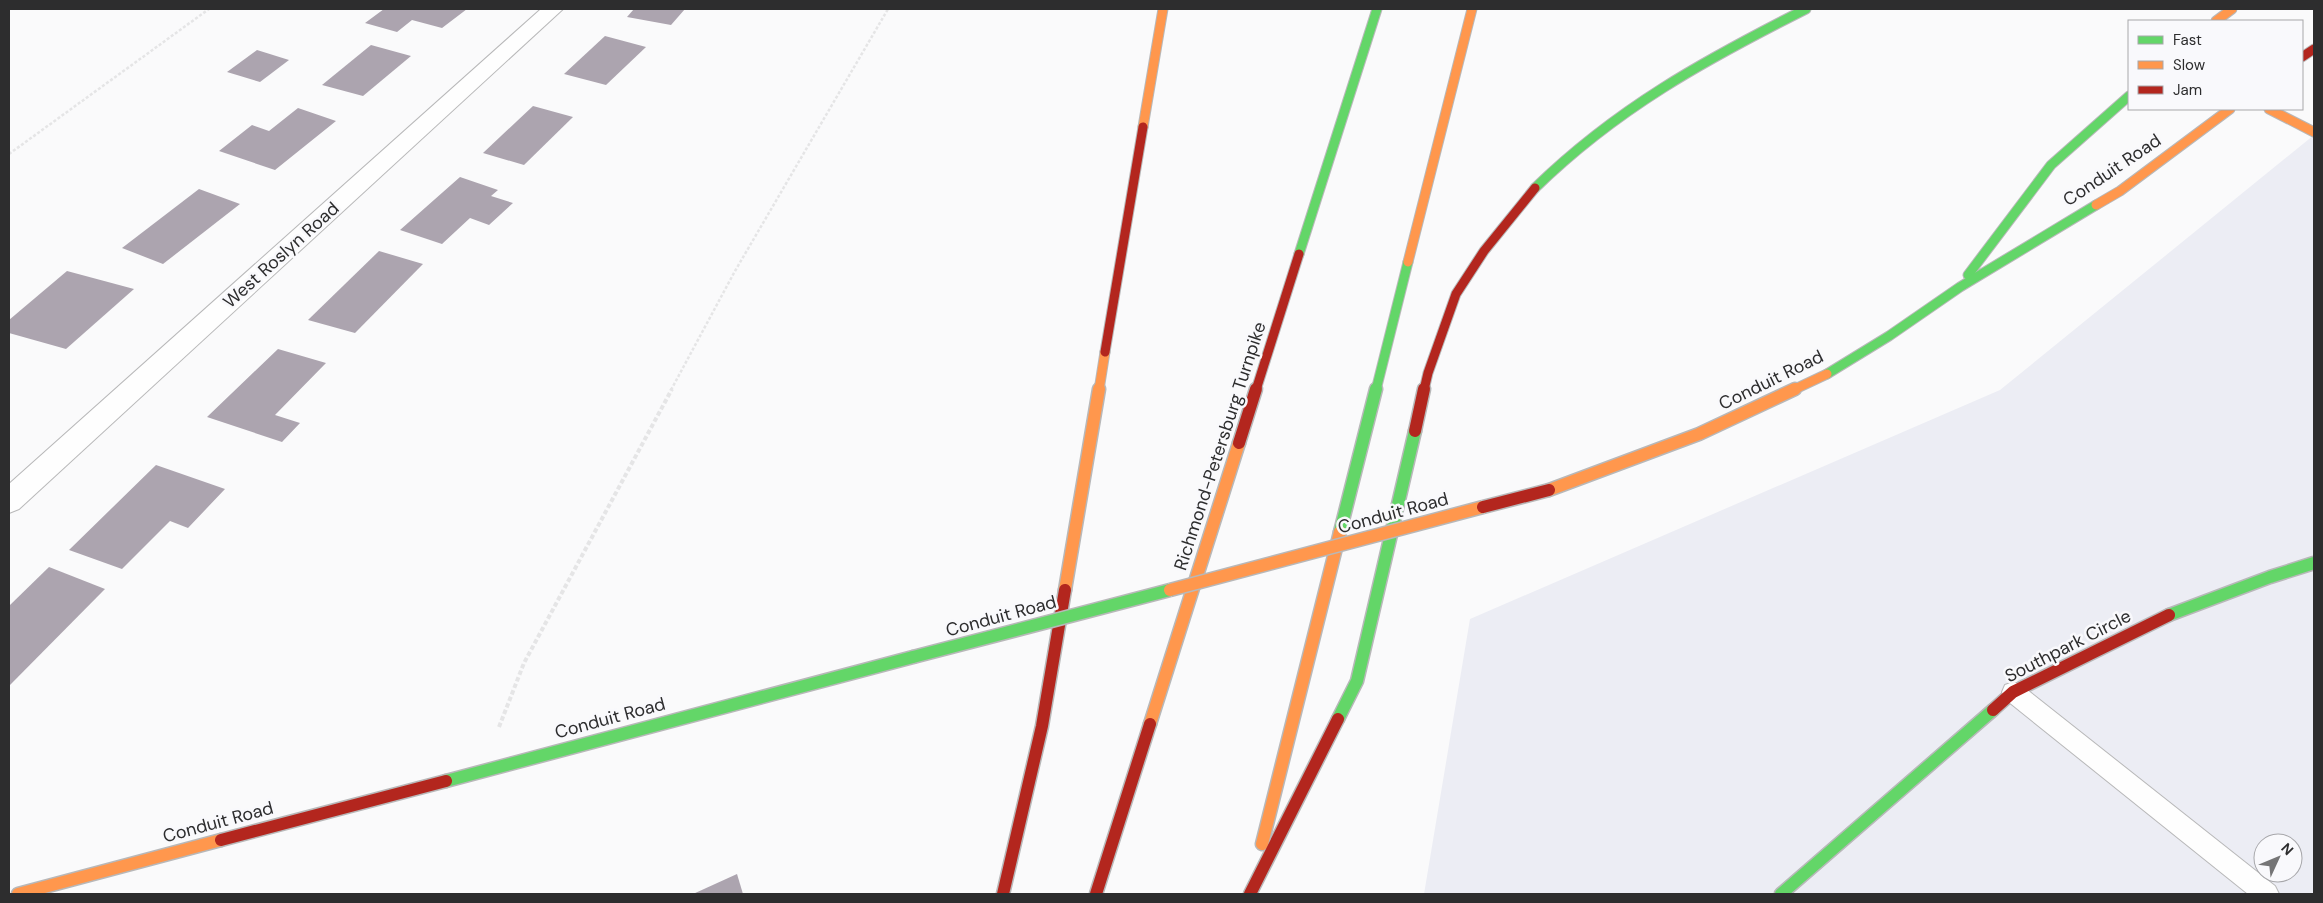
<svg xmlns="http://www.w3.org/2000/svg" width="2323" height="903" font-family="'DM Sans',sans-serif">
  <rect width="100%" height="100%" fill="#fafafb"/>
  <path fill="#ecedf4" fill-rule="evenodd" d="M2314 135V894H1424L1470 619 2000 390ZM2263 843H2293V873H2263Z"/>
  <g fill="#aca4af">
    <polygon points="384,9 467,9 442,28 412,20 397,32 365,23"/>
    <polygon points="634,9 685,9 671,25 627,17"/>
    <polygon points="605,36 646,47 606,85 564,74"/>
    <polygon points="371,45 411,56 363,96 322,85"/>
    <polygon points="257,50 289,60 260,82 227,72"/>
    <polygon points="533,106 573,117 524,165 483,153"/>
    <polygon points="298,108 336,121 275,170 219,151 252,125 269,131"/>
    <polygon points="460,177 498,190 491,196 513,203 489,225 470,218 442,244 400,230"/>
    <polygon points="199,189 240,204 163,264 122,248"/>
    <polygon points="379,251 423,264 355,333 308,320"/>
    <polygon points="67,271 134,289 66,349 9,333 9,320"/>
    <polygon points="278,349 326,363 275,415 300,423 282,442 207,417"/>
    <polygon points="156,465 225,489 188,528 170,521 122,569 69,550"/>
    <polygon points="49,567 105,589 9,686 9,606"/>
    <polygon points="737,874 743,894 693,894"/>
  </g>
  <g fill="none" stroke-linecap="round" stroke-linejoin="round">
    <defs>
      <polygon id="lane" points="2013,682 2021,685 2275,886 2279,894 2248,894 2005,699 2002,692 2005,685"/>
      <polygon id="street" points="541,9 563,9 19,509 9,513 9,484"/>
      <g id="fast-far1">
        <path d="M1535 188C1617 108 1705 60 1806 9"/>
        <polyline points="1299,254 1377,9"/>
        <polyline points="1968,275 2051,165 2129,96"/>
        <polyline points="1827,374 1889,336 1960,287 2096,205"/>
        <polyline points="1376,390 1408,262"/>
      </g>
      <g id="fast">
        <polyline points="1340,532 1376,389"/>
        <polyline points="2169,615 2270,577 2314,563"/>
        <polyline points="1338,719 1357,681 1415,431"/>
        <polyline points="446,781 913,657"/>
        <polyline points="1781,894 1993,710"/>
      </g>
      <g id="slow-far1">
        <polyline points="2216,21 2232,9"/>
        <polyline points="2269,109 2314,132"/>
        <polyline points="1143,127 1163,9"/>
        <polyline points="2096,205 2120,191 2230,109"/>
        <polyline points="1408,262 1472,9"/>
        <polyline points="1099,390 1105,352"/>
        <polyline points="1793,390 1827,374"/>
      </g>
      <g id="slow">
        <polyline points="1549,490 1699,434 1795,389"/>
        <polyline points="1065,590 1099,389"/>
        <polyline points="1150,724 1239,443"/>
        <polyline points="1262,844 1340,532"/>
        <polyline points="18,894 221,840"/>
      </g>
      <g id="jam-far1">
        <polyline points="2302,57 2314,49"/>
        <polyline points="1105,352 1143,127"/>
        <polyline points="1256,390 1299,254"/>
        <polyline points="1424,390 1428,373 1456,294 1484,251 1535,188"/>
      </g>
      <g id="jam">
        <polyline points="1415,431 1424,389"/>
        <polyline points="1239,443 1256,389"/>
        <polyline points="1993,710 2013,692 2169,615"/>
        <polyline points="221,840 446,781"/>
        <polyline points="1003,894 1042,726 1065,590"/>
        <polyline points="1096,894 1150,724"/>
        <polyline points="1250,894 1338,719"/>
      </g>
    </defs>
    <use href="#lane" stroke="#b8b8b9" stroke-width="2"/>
    <use href="#street" stroke="#b8b8b9" stroke-width="2"/>
    <use href="#fast-far1" stroke="#b8b8b9" stroke-width="11"/>
    <use href="#fast" stroke="#b8b8b9" stroke-width="15"/>
    <use href="#slow-far1" stroke="#b8b8b9" stroke-width="11"/>
    <use href="#slow" stroke="#b8b8b9" stroke-width="15"/>
    <use href="#jam-far1" stroke="#b8b8b9" stroke-width="11"/>
    <use href="#jam" stroke="#b8b8b9" stroke-width="15"/>
    <g stroke="#e5e5e6" stroke-width="2.5" stroke-dasharray="3 2" stroke-linecap="butt">
      <polyline points="9,154 209,9"/>
      <polyline points="671,390 735,271 888,9"/>
    </g>
    <polyline stroke="#e5e5e6" stroke-width="4" stroke-dasharray="4.5 2.5" stroke-linecap="butt" points="499,727 524,663 672,389"/>
    <use href="#lane" fill="#fefefe" fill-rule="evenodd"/>
    <use href="#street" fill="#fefefe" fill-rule="evenodd"/>
    <use href="#fast-far1" stroke="#63d668" stroke-width="9"/>
    <use href="#fast" stroke="#63d668" stroke-width="12"/>
    <use href="#slow-far1" stroke="#ff974d" stroke-width="9"/>
    <use href="#slow" stroke="#ff974d" stroke-width="12"/>
    <use href="#jam-far1" stroke="#b3261e" stroke-width="9"/>
    <use href="#jam" stroke="#b3261e" stroke-width="12"/>
    <defs>
      <polyline id="fast-bridge" points="913,657 1170,590"/>
      <polyline id="slow-bridge" points="1170,590 1483,507"/>
      <polyline id="jam-bridge" points="1483,507 1549,490"/>
    </defs>
    <use href="#fast-bridge" stroke="#b8b8b9" stroke-width="15" stroke-linecap="butt"/>
    <use href="#slow-bridge" stroke="#b8b8b9" stroke-width="15" stroke-linecap="butt"/>
    <use href="#jam-bridge" stroke="#b8b8b9" stroke-width="15" stroke-linecap="butt"/>
    <use href="#fast-bridge" stroke="#63d668" stroke-width="12"/>
    <use href="#slow-bridge" stroke="#ff974d" stroke-width="12"/>
    <use href="#jam-bridge" stroke="#b3261e" stroke-width="12"/>
  </g>
  <g text-anchor="middle" stroke-width="5" stroke-linejoin="round" paint-order="stroke">
    <g font-size="18" fill="#2d2d2e" stroke="#f9f9fc">
      <text transform="translate(2112 170) rotate(-34)" y="6">Conduit Road</text>
      <text transform="translate(281 255) rotate(-42)" y="6">West Roslyn Road</text>
      <text transform="translate(1771 380) rotate(-26)" y="6">Conduit Road</text>
      <text transform="translate(1220 446) rotate(-72)" y="6">Richmond-Petersburg Turnpike</text>
      <text transform="translate(1393 513) rotate(-15)" y="6">Conduit Road</text>
      <text transform="translate(1001 616) rotate(-15)" y="6">Conduit Road</text>
      <text transform="translate(2068 646) rotate(-27)" y="6">Southpark Circle</text>
      <text transform="translate(610 718) rotate(-15)" y="6">Conduit Road</text>
      <text transform="translate(218 822) rotate(-15)" y="6">Conduit Road</text>
    </g>
  </g>
  <rect width="2323" height="903" fill="none" stroke="#2d2d2e" stroke-width="20"/>
  <rect x="2128" y="20" width="175" height="90" fill="#f9f9fc" stroke="#a7a7aa"/>
  <rect x="2138" y="36" width="25" height="8" fill="#63d668" stroke="#a7a7aa"/>
  <text x="2173" y="45" font-size="15" fill="#2d2d2e">Fast</text>
  <rect x="2138" y="61" width="25" height="8" fill="#ff974d" stroke="#a7a7aa"/>
  <text x="2173" y="70" font-size="15" fill="#2d2d2e">Slow</text>
  <rect x="2138" y="86" width="25" height="8" fill="#b3261e" stroke="#a7a7aa"/>
  <text x="2173" y="95" font-size="15" fill="#2d2d2e">Jam</text>
  <g transform="translate(2278 858) rotate(46)"><circle r="24" fill="#f9f9fc" stroke="#a7a7aa"/>
  <path d="M0-4L9 19L0 12L-9 19Z" fill="#757576"/>
  <text y="-8" font-size="14" font-weight="bold" text-anchor="middle" fill="#2d2d2e">N</text>
  </g>
</svg>
